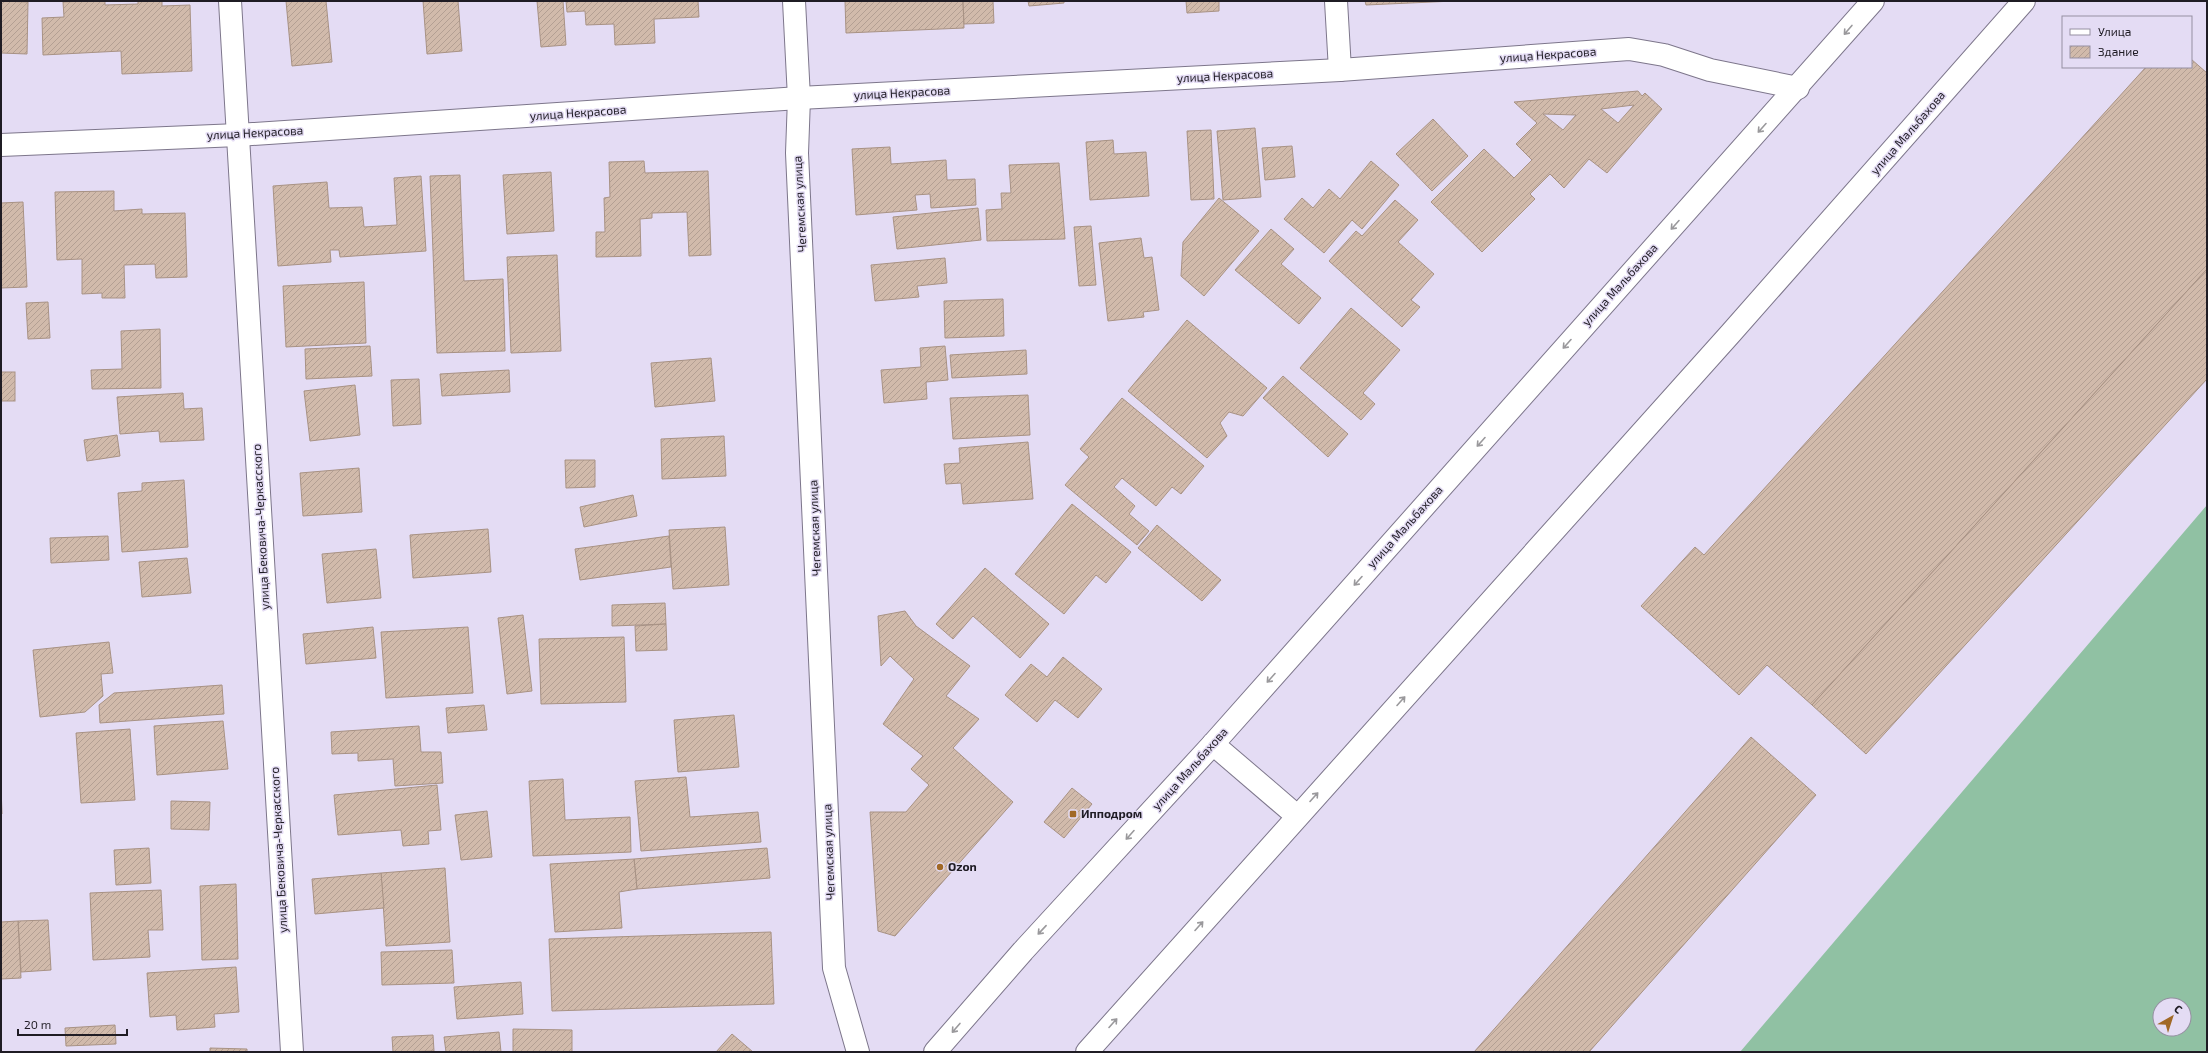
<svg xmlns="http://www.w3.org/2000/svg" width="2208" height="1053" font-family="'Exo 2',sans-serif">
  <defs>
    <pattern id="building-hatch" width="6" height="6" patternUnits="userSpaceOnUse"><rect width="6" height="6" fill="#d1baab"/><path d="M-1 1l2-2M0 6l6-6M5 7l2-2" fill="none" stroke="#b39f93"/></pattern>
  </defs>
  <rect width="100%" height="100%" fill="#e4dcf4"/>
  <path fill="#90c1a3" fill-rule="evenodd" d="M2207 505V1052H1740ZM2160 1005H2184V1029H2160Z"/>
  <g fill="url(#building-hatch)" stroke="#a89284" fill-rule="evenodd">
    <polygon points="1,1 28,2 27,54 1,53"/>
    <polygon points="83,1 105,1 105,5 138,4 138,1 162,1 162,6 190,5 192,71 122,74 121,51 43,55 42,18 64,17 63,2"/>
    <polygon points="286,1 326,1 332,62 292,66"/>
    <polygon points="423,1 458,1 462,51 427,54"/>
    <polygon points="537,1 563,1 566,45 541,47"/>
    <polygon points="566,1 698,1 699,17 654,19 655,43 615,45 614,24 586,25 585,11 567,12"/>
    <polygon points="845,1 963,1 964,28 846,33"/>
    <polygon points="963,1 993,1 994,23 964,24"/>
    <polygon points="1028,1 1064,1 1064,3 1029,6"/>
    <polygon points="1186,1 1219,1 1219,11 1187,13"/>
    <polygon points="1365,1 1454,1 1366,5"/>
    <polygon points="2191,59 2207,73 2207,269 1812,705 1767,665 1739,695 1641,606 1695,547 1704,555 2146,67 2191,67"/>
    <path d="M1638 91 1642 96 1645 93 1662 109 1607 173 1589 159 1564 188 1550 174 1530 194 1535 199 1482 252 1431 202 1484 149 1514 178 1532 160 1516 144 1537 123 1514 102ZM1634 105 1618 123 1601 109ZM1543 114 1576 115 1563 130Z"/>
    <polygon points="1433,119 1468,156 1432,191 1396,154"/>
    <polygon points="1255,128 1261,197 1223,200 1217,131"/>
    <polygon points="1211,130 1214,199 1191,200 1187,131"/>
    <polygon points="1113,140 1114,154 1146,152 1149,196 1090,200 1086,142"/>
    <polygon points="1292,146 1295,177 1265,180 1262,148"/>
    <polygon points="890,147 891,164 946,160 947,180 975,179 976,205 931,208 930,194 915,195 917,210 856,215 852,149"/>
    <polygon points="644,161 645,173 708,171 711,255 689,256 687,212 652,213 652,218 640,219 641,256 596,257 596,232 605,232 604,198 610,197 609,162"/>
    <polygon points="1371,161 1399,185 1362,229 1352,220 1324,253 1284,219 1302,198 1313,208 1329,189 1340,199"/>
    <polygon points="1059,163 1065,239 987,241 986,210 1002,209 1001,193 1011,193 1009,165"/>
    <polygon points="551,172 554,231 507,234 503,175"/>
    <polygon points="460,175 464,281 503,279 505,351 437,353 430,176"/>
    <polygon points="421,176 426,251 340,257 339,250 330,250 331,262 278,266 273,186 327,182 329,208 362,207 364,227 397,225 394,178"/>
    <polygon points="114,191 114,211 142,209 142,214 185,213 187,277 156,278 155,264 124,265 125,298 102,298 102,293 82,294 82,259 57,260 55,192"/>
    <polygon points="1219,198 1259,231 1204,296 1181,276 1183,242"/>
    <polygon points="1395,200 1418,220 1398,242 1434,274 1411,300 1420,307 1402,327 1329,261 1356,231 1362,236"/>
    <polygon points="23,202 27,287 1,288 1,203"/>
    <polygon points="978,208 981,240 897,249 893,217"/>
    <polygon points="1091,226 1096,285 1079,286 1074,227"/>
    <polygon points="1271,229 1294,249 1281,264 1321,298 1299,324 1235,270"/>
    <polygon points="1141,238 1144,258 1152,257 1159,310 1143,312 1144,317 1108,321 1099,243"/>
    <polygon points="557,255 561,351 511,353 507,257"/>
    <polygon points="945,258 947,283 917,286 919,297 875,301 871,265"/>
    <polygon points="2207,269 2207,379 1866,754 1812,705"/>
    <polygon points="364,282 366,343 286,347 283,286"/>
    <polygon points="1003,299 1004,336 945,338 944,301"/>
    <polygon points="48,302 50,338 28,339 26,303"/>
    <polygon points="1351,308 1400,350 1363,393 1375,404 1361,420 1300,368"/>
    <polygon points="1187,320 1267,388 1243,416 1229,412 1220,423 1227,436 1207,458 1128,391"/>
    <polygon points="160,329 161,388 92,389 91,370 122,369 121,331"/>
    <polygon points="370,346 372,376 306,379 305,349"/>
    <polygon points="945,346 948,380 926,382 927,399 884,403 881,370 921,367 920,348"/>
    <polygon points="1026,350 1027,374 952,378 950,355"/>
    <polygon points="711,358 715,401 655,407 651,363"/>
    <polygon points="509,370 510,392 442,396 440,374"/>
    <rect x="1" y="372" width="14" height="29"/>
    <polygon points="1283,376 1348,434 1328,457 1263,398"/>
    <polygon points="419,379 421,424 393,426 391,380"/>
    <polygon points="355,385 360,435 310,441 304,391"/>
    <polygon points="183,393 184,409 202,408 204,440 160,442 159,431 120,434 117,397"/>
    <polygon points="1028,395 1030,435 953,439 950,398"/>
    <polygon points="1122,398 1204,466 1181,494 1172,487 1156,506 1122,478 1114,487 1135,506 1129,514 1149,531 1137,545 1065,485 1089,457 1080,449"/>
    <polygon points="117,435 120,456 87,461 84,440"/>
    <polygon points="724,436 726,476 662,479 661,439"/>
    <polygon points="1028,442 1033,499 963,504 961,483 946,484 944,464 960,463 959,448"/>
    <polygon points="565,460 595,460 595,487 566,488"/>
    <polygon points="359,468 362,512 303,516 300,473"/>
    <polygon points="184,480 188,547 122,552 118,493 142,491 142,483"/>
    <polygon points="633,495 637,516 584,527 580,507"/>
    <polygon points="1072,504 1131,552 1106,583 1096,575 1064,614 1015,574"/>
    <polygon points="1157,525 1221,580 1202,601 1138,548"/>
    <polygon points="725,527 729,585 673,589 669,530"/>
    <polygon points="488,529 491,572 413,578 410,535"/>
    <polygon points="108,536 109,560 51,563 50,538"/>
    <polygon points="669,536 671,567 580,580 575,549"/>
    <polygon points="376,549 381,598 327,603 322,554"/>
    <polygon points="187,558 191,593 142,597 139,562"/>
    <polygon points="985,568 1049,624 1020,658 973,616 953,639 936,624"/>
    <polygon points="665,603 666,624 612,626 612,605"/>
    <polygon points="905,611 916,626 970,666 946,696 979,719 953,748 1013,802 895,936 878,931 870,812 906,812 929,785 911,769 923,756 883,724 914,679 890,656 881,666 878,616"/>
    <polygon points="523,615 532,691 507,694 498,618"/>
    <polygon points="666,624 667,650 636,651 635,626"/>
    <polygon points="373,627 376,658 306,664 303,634"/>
    <polygon points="468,627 473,693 386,698 381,632"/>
    <polygon points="624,637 626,702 541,704 539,639"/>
    <polygon points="109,642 113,673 101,674 103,696 85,712 40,717 33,650"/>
    <polygon points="1063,657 1102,689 1078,718 1055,700 1037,722 1005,695 1031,664 1047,677"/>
    <polygon points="222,685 224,714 100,723 99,705 114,693"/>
    <polygon points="484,705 487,730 448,733 446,708"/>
    <polygon points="734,715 739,767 678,772 674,720"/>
    <polygon points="223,721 228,769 157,775 154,726"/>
    <polygon points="419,726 421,752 441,752 443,783 395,786 393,759 358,761 358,753 332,754 331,732"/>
    <polygon points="130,729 135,800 81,803 76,733"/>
    <polygon points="1751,737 1816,795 1589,1052 1474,1052"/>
    <polygon points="686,777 690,817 758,812 761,842 641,851 635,781"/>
    <polygon points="563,779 565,820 630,817 631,852 533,856 529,781"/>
    <polygon points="437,785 441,830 428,831 429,844 403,846 401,830 338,835 334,795"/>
    <polygon points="1,786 2,814 1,814"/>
    <polygon points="1072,788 1092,804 1064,838 1044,822"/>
    <polygon points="171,801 210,802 209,830 171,829"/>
    <polygon points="487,811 492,857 461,860 455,815"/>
    <polygon points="149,848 151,883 116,885 114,850"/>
    <polygon points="767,848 770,878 637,889 634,859"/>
    <polygon points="634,859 637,889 619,892 622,928 555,932 550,864"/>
    <polygon points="445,868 450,942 386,946 381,873"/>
    <polygon points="381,873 384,908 315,914 312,879"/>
    <polygon points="236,884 238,959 202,960 200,886"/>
    <polygon points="161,890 163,930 148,930 150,957 93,960 90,893"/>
    <polygon points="48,920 51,970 21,972 18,921"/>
    <polygon points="18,921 21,978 1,979 1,922"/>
    <polygon points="771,932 774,1004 552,1011 549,939"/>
    <polygon points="452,950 454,983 382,985 381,952"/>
    <polygon points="236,967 239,1012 214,1014 215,1027 177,1030 176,1015 150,1017 147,973"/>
    <polygon points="521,982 523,1014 457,1019 454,987"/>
    <polygon points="115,1025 116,1044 66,1046 65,1028"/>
    <polygon points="513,1029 572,1030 572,1052 513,1052"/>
    <polygon points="499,1032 501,1052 446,1052 444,1037"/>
    <polygon points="732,1034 753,1052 716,1052"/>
    <polygon points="433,1035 434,1051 393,1052 392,1037"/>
    <polygon points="210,1048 247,1049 247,1052 210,1052"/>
  </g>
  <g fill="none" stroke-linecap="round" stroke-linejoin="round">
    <defs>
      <polyline id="service" points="1213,744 1297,816"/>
      <g id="minor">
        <polyline points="230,1 292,1052"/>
        <polyline points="794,1 799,98 797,153 834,968 858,1052"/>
        <polyline points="1336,1 1340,70"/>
        <polyline points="1,145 238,135 799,98 1340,70 1629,49 1664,55 1710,70 1798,88"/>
      </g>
      <g id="secondary">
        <polyline points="935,1052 1023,951 1213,744 1873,1"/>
        <polyline points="1087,1052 1731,333 2024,1"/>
      </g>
    </defs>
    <use href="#service" stroke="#7d768b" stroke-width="24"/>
    <use href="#minor" stroke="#7d768b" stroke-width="24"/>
    <use href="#secondary" stroke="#7d768b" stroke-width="24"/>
    <use href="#service" stroke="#fff" stroke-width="22"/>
    <use href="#minor" stroke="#fff" stroke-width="22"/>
    <use href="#secondary" stroke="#fff" stroke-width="22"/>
  </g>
  <defs><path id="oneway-shaft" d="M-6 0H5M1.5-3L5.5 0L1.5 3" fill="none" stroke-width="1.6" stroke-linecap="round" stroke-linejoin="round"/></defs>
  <g stroke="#9a999c">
    <use href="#oneway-shaft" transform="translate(1848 30) rotate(131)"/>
    <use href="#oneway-shaft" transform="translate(1762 128) rotate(132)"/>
    <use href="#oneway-shaft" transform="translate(1675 225) rotate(132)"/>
    <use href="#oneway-shaft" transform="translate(1567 344) rotate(132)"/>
    <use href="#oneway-shaft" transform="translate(1481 442) rotate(132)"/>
    <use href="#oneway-shaft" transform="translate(1358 581) rotate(132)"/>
    <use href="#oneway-shaft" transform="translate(1271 678) rotate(132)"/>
    <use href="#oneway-shaft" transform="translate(1401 701) rotate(-48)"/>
    <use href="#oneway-shaft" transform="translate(1314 797) rotate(-48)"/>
    <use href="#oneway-shaft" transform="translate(1130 835) rotate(132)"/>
    <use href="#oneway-shaft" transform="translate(1199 926) rotate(-48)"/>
    <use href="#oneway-shaft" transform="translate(1042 930) rotate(133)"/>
    <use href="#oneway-shaft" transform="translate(1113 1023) rotate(-48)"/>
    <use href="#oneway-shaft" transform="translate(956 1028) rotate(131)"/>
  </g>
  <g fill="#a16926" stroke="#e4dcf4" stroke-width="1.5">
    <rect x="1069" y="810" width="8" height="8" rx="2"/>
    <circle cx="940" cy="867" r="4"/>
  </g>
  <g text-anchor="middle" stroke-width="3" stroke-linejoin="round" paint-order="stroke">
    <g font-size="12" fill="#1f1c24" stroke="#e4dcf4">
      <text transform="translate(1548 55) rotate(-4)" y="4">улица Некрасова</text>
      <text transform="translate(1225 76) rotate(-3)" y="4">улица Некрасова</text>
      <text transform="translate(902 93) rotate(-3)" y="4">улица Некрасова</text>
      <text transform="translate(578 113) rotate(-4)" y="4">улица Некрасова</text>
      <text transform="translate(255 133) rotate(-3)" y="4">улица Некрасова</text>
      <text transform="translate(1908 133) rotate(-49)" y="4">улица Мальбахова</text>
      <text transform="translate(800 204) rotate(-93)" y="4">Чегемская улица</text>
      <text transform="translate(1620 285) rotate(-48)" y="4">улица Мальбахова</text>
      <text transform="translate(261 527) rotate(-93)" y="4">улица Бековича-Черкасского</text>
      <text transform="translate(1405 527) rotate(-48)" y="4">улица Мальбахова</text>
      <text transform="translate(815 528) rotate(-92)" y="4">Чегемская улица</text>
      <text transform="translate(1190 769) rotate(-48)" y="4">улица Мальбахова</text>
      <text transform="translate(279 850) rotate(-93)" y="4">улица Бековича-Черкасского</text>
      <text transform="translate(829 852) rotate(-92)" y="4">Чегемская улица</text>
    </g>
    <g font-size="12" font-weight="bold" fill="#1f1c24" stroke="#e4dcf4" text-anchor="start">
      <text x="1081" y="818">Ипподром</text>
      <text x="948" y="871">Ozon</text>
    </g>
  </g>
  <rect width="2208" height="1053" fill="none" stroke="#1f1c24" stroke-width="4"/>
  <rect x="2062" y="16" width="130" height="52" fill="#e4dcf4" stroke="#958fa1"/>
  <rect x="2070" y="29" width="20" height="6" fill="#ffffff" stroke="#958fa1"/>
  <text x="2098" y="36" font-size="12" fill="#1f1c24">Улица</text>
  <rect x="2070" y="46" width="20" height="12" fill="url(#building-hatch)" stroke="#958fa1"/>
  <text x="2098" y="56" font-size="12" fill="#1f1c24">Здание</text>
  <g transform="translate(2172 1017) rotate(39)"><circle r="19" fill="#e4dcf4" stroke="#958fa1"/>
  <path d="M0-3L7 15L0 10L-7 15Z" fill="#a16926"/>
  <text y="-6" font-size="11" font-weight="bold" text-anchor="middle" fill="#1f1c24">С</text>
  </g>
  <path d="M18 1029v6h109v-6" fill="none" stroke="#1f1c24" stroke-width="2"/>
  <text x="24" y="1029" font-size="12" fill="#1f1c24" stroke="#e4dcf4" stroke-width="3" paint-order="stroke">20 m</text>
</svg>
